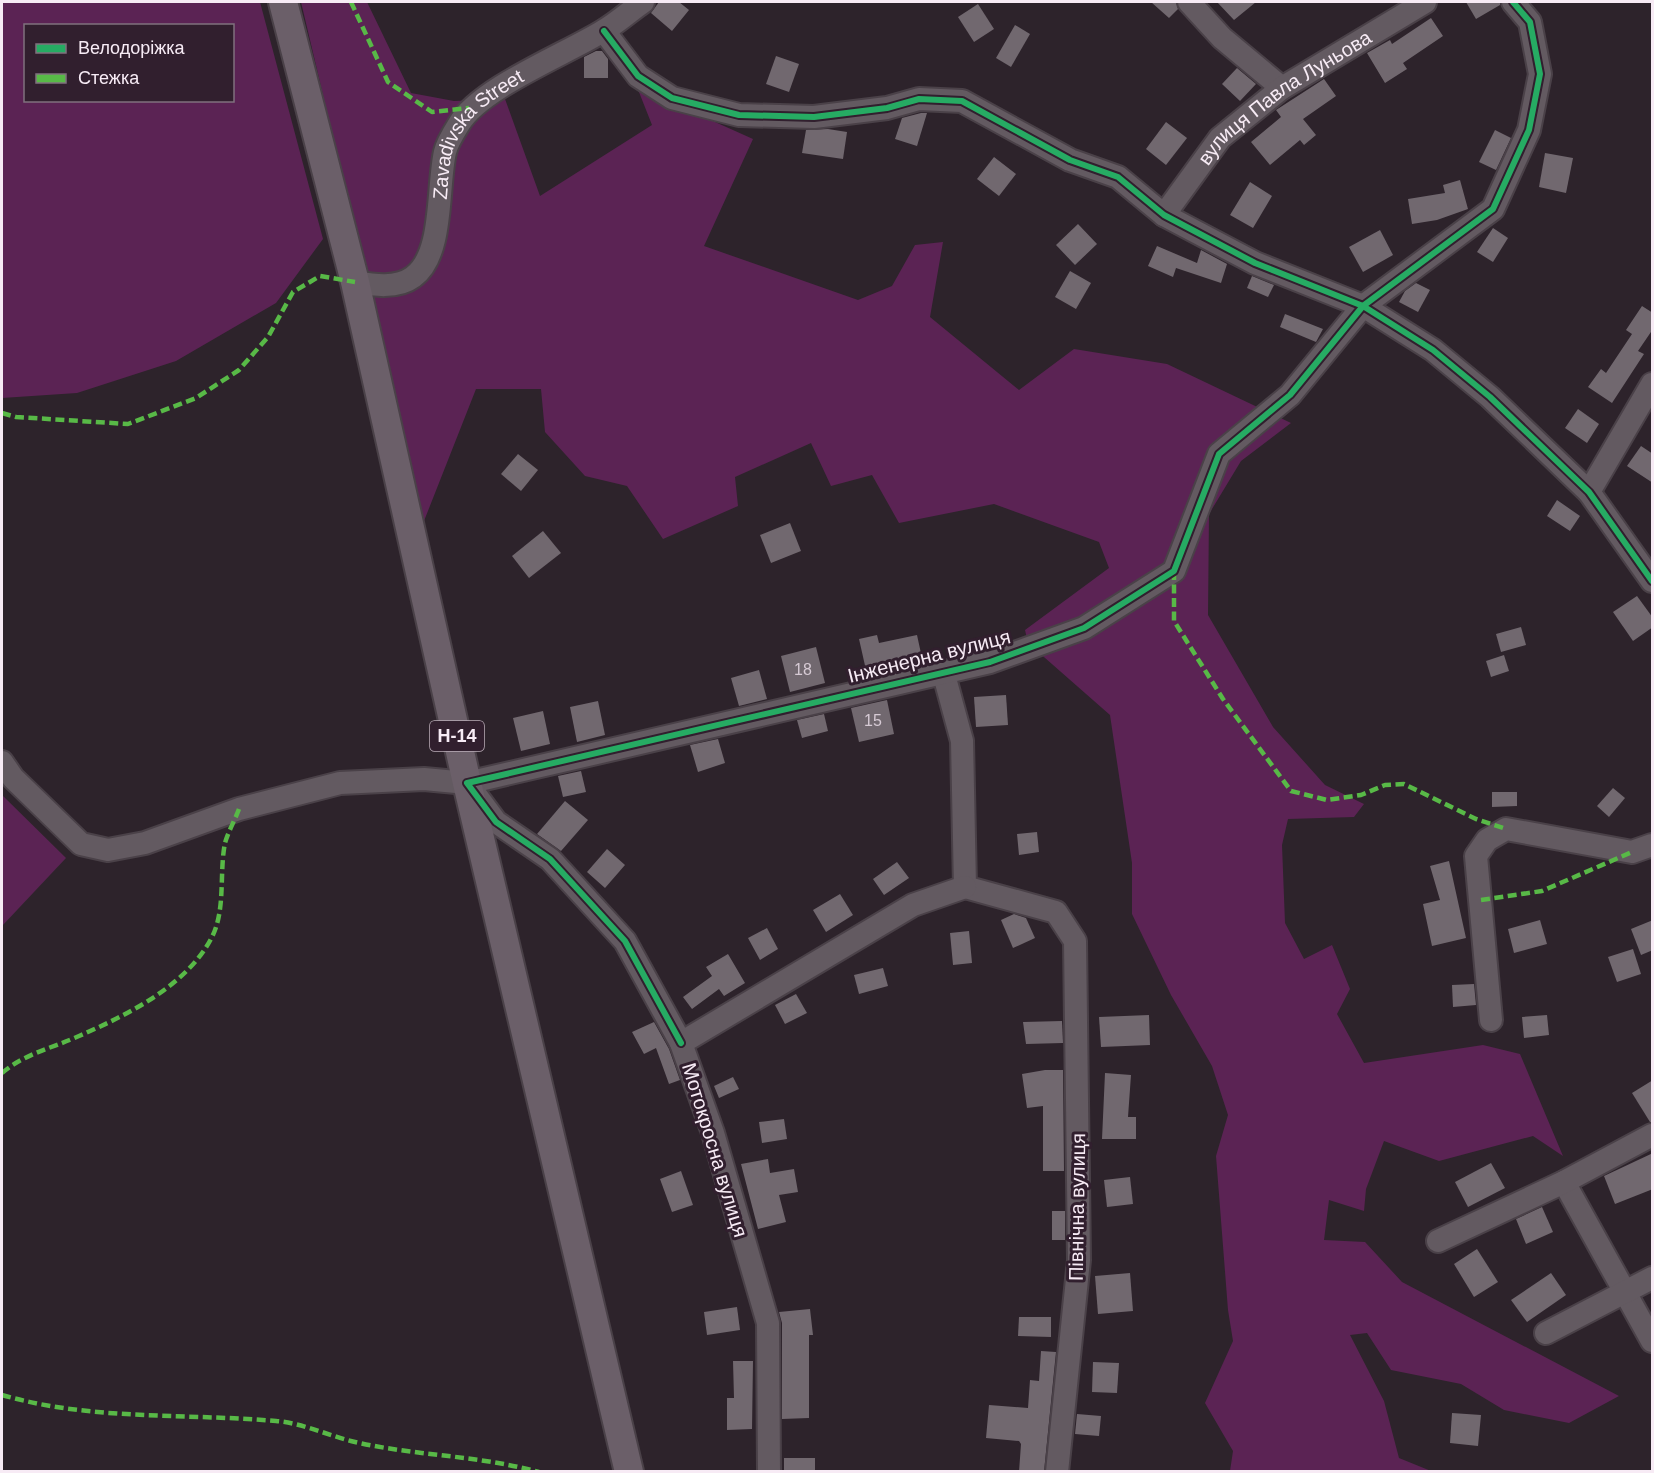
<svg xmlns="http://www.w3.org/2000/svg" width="1654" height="1473" font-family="Arial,sans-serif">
  <rect width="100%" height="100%" fill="#2d232b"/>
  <g fill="#5b2354" fill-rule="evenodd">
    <path d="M2 2H260L323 239 276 303 176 361 77 393 2 398ZM26 26H232V100H26Z"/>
    <polygon points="301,2 367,2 411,93 454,101 505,99 540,196 652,125 637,87 753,139 704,246 858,300 892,286 915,245 943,242 930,317 1019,390 1074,349 1167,364 1291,423 1241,461 1209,514 1208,615 1273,727 1325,785 1364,804 1354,817 1288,819 1282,845 1285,923 1304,959 1332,945 1350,989 1337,1014 1364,1063 1483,1045 1520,1054 1563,1156 1533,1136 1439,1161 1384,1141 1366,1189 1364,1211 1329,1200 1324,1240 1365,1242 1402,1282 1619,1396 1569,1423 1504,1410 1461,1384 1391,1370 1367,1333 1350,1335 1384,1401 1399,1458 1431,1471 1230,1471 1233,1451 1205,1403 1233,1341 1228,1310 1216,1156 1228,1115 1212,1066 1171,995 1132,914 1132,863 1110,715 1028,643 1025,630 1109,568 1099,542 994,504 899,523 872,475 831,486 811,443 735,477 738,506 663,539 627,486 585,476 545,432 541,389 476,389 424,521"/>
    <polygon points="2,795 66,858 2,926"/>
  </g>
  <g fill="#71686f">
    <polygon points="659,2 679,2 689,10 672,31 651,13"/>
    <polygon points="1151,2 1176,2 1178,9 1169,18"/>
    <polygon points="1217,2 1256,2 1234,20"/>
    <polygon points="1466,2 1500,2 1500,5 1476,19"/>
    <polygon points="978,4 994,29 974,42 958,17"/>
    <polygon points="1431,18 1443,36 1403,63 1407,69 1385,83 1367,53 1390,40 1392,44"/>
    <polygon points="1015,25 1030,34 1011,67 996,58"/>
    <polygon points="596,51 602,51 608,59 608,78 584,78 584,57"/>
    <polygon points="776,56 799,64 789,92 766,84"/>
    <polygon points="1237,68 1256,84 1240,101 1222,84"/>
    <polygon points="1324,79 1336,96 1303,119 1316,135 1304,145 1300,140 1270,165 1251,142 1281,117 1276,110"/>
    <polygon points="921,113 927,113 917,146 895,139 902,118"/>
    <polygon points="1166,122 1187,138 1166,165 1146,149"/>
    <polygon points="828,129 847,132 843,159 802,153 806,130"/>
    <polygon points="1495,130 1511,138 1496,170 1479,162"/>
    <polygon points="1545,153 1573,158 1566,193 1539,187"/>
    <polygon points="994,157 1016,174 999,196 977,179"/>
    <polygon points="1460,180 1468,209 1437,220 1412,224 1408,199 1445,193 1443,185"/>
    <polygon points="1250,182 1272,196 1253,228 1230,215"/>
    <polygon points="1078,224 1097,244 1075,265 1056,245"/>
    <polygon points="1493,228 1508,238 1493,262 1477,252"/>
    <polygon points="1380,230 1393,255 1363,272 1349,247"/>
    <polygon points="1157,246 1197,263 1201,250 1227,264 1221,283 1176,268 1173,277 1148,266"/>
    <polygon points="1070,271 1091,283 1076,309 1055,297"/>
    <polygon points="1252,276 1274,285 1268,297 1247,288"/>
    <polygon points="1416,283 1430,290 1418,312 1399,302 1405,291"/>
    <polygon points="1642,306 1653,313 1653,329 1638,351 1644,354 1612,403 1588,387 1601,369 1606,373 1632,334 1626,330"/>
    <polygon points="1285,314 1323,329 1316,342 1280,327"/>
    <polygon points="1578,409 1599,424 1587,443 1565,428"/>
    <polygon points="1641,446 1653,454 1653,483 1627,466"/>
    <polygon points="518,454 538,470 521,491 501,474"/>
    <polygon points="1557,500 1580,516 1570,531 1547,516"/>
    <polygon points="790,523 801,551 771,563 760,535"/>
    <polygon points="543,531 561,553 529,578 512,556"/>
    <polygon points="1637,596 1653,618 1653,627 1633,641 1613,612"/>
    <polygon points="1521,627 1526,645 1501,652 1496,634"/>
    <polygon points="877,635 879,643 917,635 922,658 866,670 859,639"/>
    <polygon points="816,647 825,683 790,692 781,656"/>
    <polygon points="1504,655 1509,671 1491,677 1486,661"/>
    <polygon points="759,670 767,699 739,706 731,678"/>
    <polygon points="1006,695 1008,725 976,727 974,697"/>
    <polygon points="887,700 894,734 859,742 851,708"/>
    <polygon points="598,701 605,735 577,742 570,707"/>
    <polygon points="543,711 550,744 521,751 513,718"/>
    <polygon points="824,714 828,731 802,738 797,720"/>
    <polygon points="718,739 725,763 698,772 690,745"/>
    <polygon points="581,771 586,792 563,797 558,776"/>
    <polygon points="1613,788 1625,798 1609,817 1597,806"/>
    <polygon points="1492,792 1517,792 1517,806 1492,807"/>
    <polygon points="565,801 588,820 561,851 537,834"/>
    <polygon points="1037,832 1039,852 1019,855 1017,834"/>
    <polygon points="607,849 625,865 605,888 587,872"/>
    <polygon points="1449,861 1466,938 1432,946 1423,904 1440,900 1430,866"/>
    <polygon points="897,862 909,878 884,895 873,879"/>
    <polygon points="840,894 853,915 826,932 813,910"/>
    <polygon points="1014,914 1026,918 1035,938 1013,948 1001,920"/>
    <polygon points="1540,920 1547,944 1514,953 1508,929"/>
    <polygon points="1653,920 1653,950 1641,955 1631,929"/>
    <polygon points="767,928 778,949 760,960 748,938"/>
    <polygon points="969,931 972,963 953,965 950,933"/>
    <polygon points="1633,949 1641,974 1617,982 1608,957"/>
    <polygon points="728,954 745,983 724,996 719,989 692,1009 683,997 712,976 706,967"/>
    <polygon points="883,968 888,986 859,994 854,975"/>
    <polygon points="1474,984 1476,1005 1453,1007 1452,985"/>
    <polygon points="796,994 807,1013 785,1024 775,1005"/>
    <polygon points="1149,1015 1150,1045 1101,1047 1099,1017"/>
    <polygon points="1547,1015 1549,1035 1524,1038 1522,1017"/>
    <polygon points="1062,1021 1063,1043 1026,1044 1023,1022"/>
    <polygon points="654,1022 669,1049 680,1080 669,1084 656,1048 644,1054 632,1032"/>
    <polygon points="1045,1070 1063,1070 1064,1171 1043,1171 1043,1106 1027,1108 1022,1074"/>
    <polygon points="1105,1073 1131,1075 1128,1117 1136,1117 1136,1139 1102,1139"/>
    <polygon points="733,1077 739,1089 719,1098 714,1086"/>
    <polygon points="1653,1080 1653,1122 1650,1122 1632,1093"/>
    <polygon points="784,1119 787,1139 762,1143 759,1122"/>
    <polygon points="1653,1153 1653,1189 1615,1204 1604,1176"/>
    <polygon points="768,1159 770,1173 794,1169 798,1192 779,1195 786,1222 758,1229 741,1164"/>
    <polygon points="1491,1163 1505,1188 1468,1207 1455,1182"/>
    <polygon points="681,1171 693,1205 672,1212 660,1179"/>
    <polygon points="1130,1177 1133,1204 1107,1207 1104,1180"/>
    <polygon points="1542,1207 1553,1232 1526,1244 1516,1219"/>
    <rect x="1052" y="1211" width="13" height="29"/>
    <polygon points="1477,1249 1498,1282 1474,1297 1454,1264"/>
    <polygon points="1130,1273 1133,1311 1098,1314 1095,1276"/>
    <polygon points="1551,1273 1566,1295 1527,1322 1511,1300"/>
    <polygon points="737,1307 740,1330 707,1335 704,1312"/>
    <polygon points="810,1309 813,1335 809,1335 809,1418 782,1419 782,1323 779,1312"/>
    <polygon points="1019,1317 1051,1317 1051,1337 1018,1336"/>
    <polygon points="1041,1351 1056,1352 1044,1472 1019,1472 1021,1444 1019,1441 986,1438 989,1405 1028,1408 1030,1380 1039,1381"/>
    <polygon points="733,1361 753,1361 752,1429 727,1430 727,1398 734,1398"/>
    <polygon points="1093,1362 1119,1363 1117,1393 1092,1392"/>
    <polygon points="1452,1413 1481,1415 1478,1446 1450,1443"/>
    <polygon points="1077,1414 1101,1416 1099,1436 1075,1434"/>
    <rect x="784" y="1458" width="31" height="14"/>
  </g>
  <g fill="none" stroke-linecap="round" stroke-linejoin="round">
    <defs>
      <g id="minor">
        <polyline points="1189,2 1222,38 1282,88"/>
        <polyline points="604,31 638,76 672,98 739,115 814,117 887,108 919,99 962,101 1070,160 1118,177 1164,215 1255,263 1363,306 1433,350 1490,397 1589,492 1652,581"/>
        <path id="s1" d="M1164 215 1220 138 1282 88 1425 2"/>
        <path id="s2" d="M355 282C373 285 397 289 413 277 444 255 437 187 445 152 447 143 454 132 459 124 480 88 566 54 603 31 617 23 630 11 643 2"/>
        <polyline points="1589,492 1652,384"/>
        <polyline points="943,671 962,741 965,887 1056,912 1075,941 1079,1260 1057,1472"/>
        <polyline points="2,762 13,778 81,844 108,850 145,843 239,809 340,783 424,779 467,783 990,662 1084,628 1174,571 1219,454 1290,395 1363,306 1493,209 1529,130 1540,74 1530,22 1513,2"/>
        <polyline points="470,787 496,822 550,859 625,941 681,1043"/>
        <polyline points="1491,1020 1476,856 1487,840 1506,829 1632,852 1652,845"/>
        <polyline points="1564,1182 1652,1341"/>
        <polyline points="1438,1241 1564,1182 1652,1135"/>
        <polyline points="1546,1333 1652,1278"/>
        <polyline points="769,1472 768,1323 713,1133 681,1043 913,905 965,887"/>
      </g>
      <polyline id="major" points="283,2 355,282 467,783 629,1472"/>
    </defs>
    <use href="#minor" stroke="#4a4148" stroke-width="26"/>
    <use href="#major" stroke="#4a4148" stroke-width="32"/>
    <use href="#minor" stroke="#635a61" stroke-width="22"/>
    <use href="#major" stroke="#6b5f69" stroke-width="28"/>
    <g stroke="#58b947" stroke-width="4.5" stroke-dasharray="9 4.5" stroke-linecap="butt">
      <polyline points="351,2 388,82 432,112 469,108"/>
      <polyline points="2,413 16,417 128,424 196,398 239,370 268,337 293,292 320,276 355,282"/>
      <polyline points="1174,571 1174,621 1223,699 1291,791 1327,800 1361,795 1385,785 1404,784 1476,819 1506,829"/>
      <polyline points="1481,900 1542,891 1632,852"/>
      <path d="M2 1073C26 1053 50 1049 79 1036 127 1015 187 986 212 937 226 909 219 873 225 843 228 832 235 820 239 809"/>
      <path d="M2 1395C92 1421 184 1413 276 1421 303 1423 329 1436 355 1442 416 1456 477 1455 539 1472"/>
    </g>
    <defs>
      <g id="cycleway">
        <polyline points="604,31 638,76 672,98 739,115 814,117 887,108 919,99 962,101 1070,160 1118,177 1164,215 1255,263 1363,306 1433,350 1490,397 1589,492 1652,581"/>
        <polyline points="681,1043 625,941 550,859 496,822 467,783 990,662 1084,628 1174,571 1219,454 1290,395 1363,306 1493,209 1529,130 1540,74 1530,22 1513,2"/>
      </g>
    </defs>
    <use href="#cycleway" stroke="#311f2e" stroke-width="10"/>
    <use href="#cycleway" stroke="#26ab63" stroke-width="6"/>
  </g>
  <g text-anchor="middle" stroke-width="6" stroke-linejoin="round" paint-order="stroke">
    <g font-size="16" fill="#d6cad4">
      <text x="803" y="675">18</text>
      <text x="873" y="726">15</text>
    </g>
    <rect fill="#311f2e" stroke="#bcaeb9" stroke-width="1.5" x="430" y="721" width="54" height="30" rx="4.5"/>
    <g font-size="18" font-weight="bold" fill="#f7ebf5">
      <text x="457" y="742">Н-14</text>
    </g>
    <g font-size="20" fill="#f7ebf5" stroke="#311f2e">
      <text dy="7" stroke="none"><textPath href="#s1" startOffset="171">вулиця Павла Луньова</textPath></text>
      <text dy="7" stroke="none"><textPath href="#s2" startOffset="224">Zavadivska Street</textPath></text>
      <text transform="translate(929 656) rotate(-14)" y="7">Інженерна вулиця</text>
      <text transform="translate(715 1150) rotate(73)" y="7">Мотокросна вулиця</text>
      <text transform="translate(1077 1207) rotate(-89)" y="7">Північна вулиця</text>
    </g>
  </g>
  <rect width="1654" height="1473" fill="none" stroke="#f7ebf5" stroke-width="6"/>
  <rect x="24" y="24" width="210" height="78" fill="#311f2e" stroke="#80717e" stroke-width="1.5"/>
  <rect x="36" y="44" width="30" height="9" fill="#26ab63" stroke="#80717e" stroke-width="1.5"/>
  <text x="78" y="54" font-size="18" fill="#f7ebf5">Велодоріжка</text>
  <rect x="36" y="74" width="30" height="9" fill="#58b947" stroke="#80717e" stroke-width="1.5"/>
  <text x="78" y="84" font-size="18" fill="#f7ebf5">Стежка</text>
</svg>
